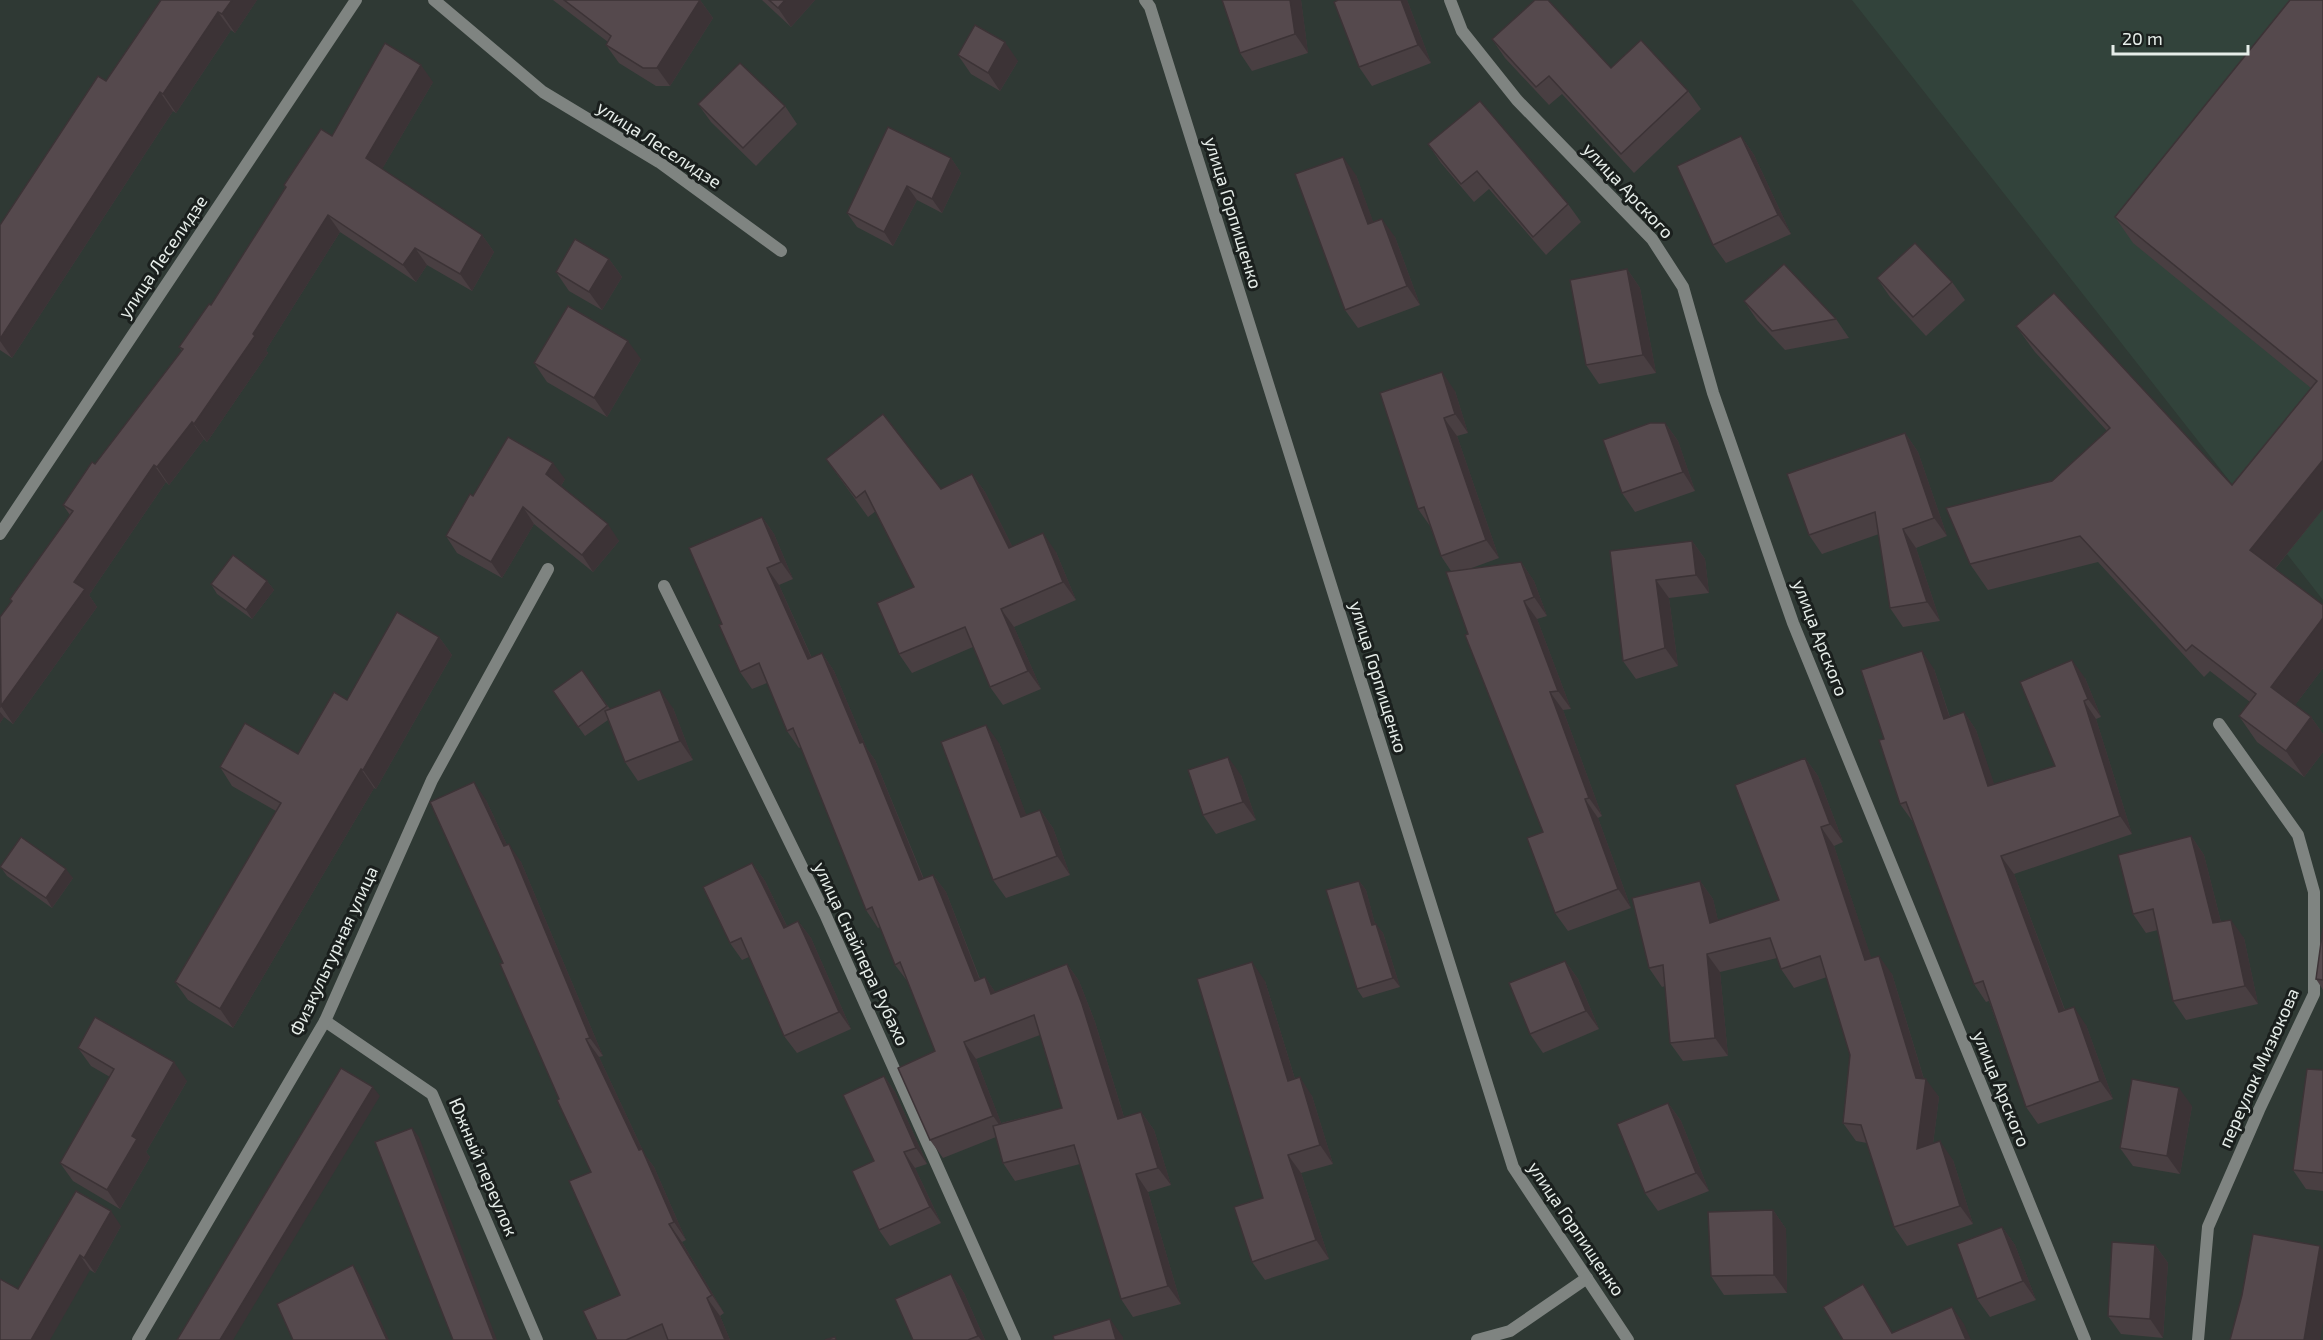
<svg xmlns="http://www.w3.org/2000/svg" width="2323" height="1340" font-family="'Exo 2',sans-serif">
  <rect width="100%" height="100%" fill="#2f3934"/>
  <polygon fill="#32433b" points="1852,0 2323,0 2323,600"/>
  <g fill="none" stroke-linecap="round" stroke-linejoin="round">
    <g stroke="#7f8481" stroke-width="12">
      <polyline points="434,0 543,92 659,162 781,251"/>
      <polyline points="1145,0 1150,7 1513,1167 1628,1340"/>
      <polyline points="1450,0 1462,31 1517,100 1652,239 1683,287 1713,393 1793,623 2085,1340"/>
      <polyline points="0,534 356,0"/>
      <polyline points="664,586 825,914 1015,1340"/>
      <polyline points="325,1021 432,1094 537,1340"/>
      <polyline points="138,1340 325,1021 432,780 548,569"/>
      <polyline points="1477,1340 1510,1331 1587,1278"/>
      <polyline points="2198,1340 2208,1227 2259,1110 2314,994 2314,892 2298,835 2219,724"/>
    </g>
  </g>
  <g fill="#493f42" fill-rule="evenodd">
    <polygon points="161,0 257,0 235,33 231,30 176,113 173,111 12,358 0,350 0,225 106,81"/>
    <polygon points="553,0 700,0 713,18 670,86 656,86 619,63 606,45 608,42"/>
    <polygon points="762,0 815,0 791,27"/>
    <polygon points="1222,0 1301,0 1308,53 1252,71 1240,53"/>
    <polygon points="1407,0 1431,63 1372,86 1359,67"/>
    <polygon points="2323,0 2323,509 2275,569 2323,605 2323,668 2295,705 2311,717 2323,734 2323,752 2304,777 2257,742 2239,716 2250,702 2210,671 2204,677 2098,562 1988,590 1970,564 2052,481 2107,431 2035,352 2016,326 2232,485 2311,388 2133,243 2115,217"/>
    <polygon points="1492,39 1611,68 1688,91 1701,109 1634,173 1562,94 1549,105 1505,58"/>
    <polygon points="958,55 1018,61 1000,91 971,74"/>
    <polygon points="433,82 382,169 482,235 494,252 472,291 427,265 416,282 340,232 266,350 268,353 207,442 204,439 169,485 166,482 89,595 97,607 13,724 4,717 0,723 0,617 11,602 10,599 70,515 63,505 95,464 182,351 179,347 211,305 285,188 284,185 332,136"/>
    <polygon points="698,104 785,106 797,124 756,166 711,122"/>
    <polygon points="1741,136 1754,155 1791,234 1726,263 1713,245"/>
    <polygon points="1428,144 1568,204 1581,222 1546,255 1489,189 1474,202 1441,163"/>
    <polygon points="951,158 961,173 942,213 917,200 893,246 857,227 847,213"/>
    <polygon points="1356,175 1373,222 1395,237 1420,305 1358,328 1345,310"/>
    <polygon points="609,259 622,277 602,310 569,291 556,272"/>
    <polygon points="1627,269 1640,288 1656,373 1599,384 1586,365"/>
    <polygon points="1877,278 1952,282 1965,300 1926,336 1890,297"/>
    <polygon points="1744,301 1836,319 1849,338 1785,350 1757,320"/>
    <polygon points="641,359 607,417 547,382 534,363"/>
    <polygon points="1455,391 1468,433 1457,436 1499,558 1469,569 1521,562 1534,581 1547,616 1537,619 1571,709 1563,710 1602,816 1598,818 1631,908 1568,931 1555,913 1543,832 1468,634 1451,571 1441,556 1430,526 1418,509 1380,393"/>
    <polygon points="1665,423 1678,441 1695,491 1635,512 1622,493"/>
    <polygon points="1905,433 1918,452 1947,536 1916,548 1940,621 1903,627 1890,608 1879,534 1822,554 1809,535"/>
    <polygon points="826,459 941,489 972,474 985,492 1012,546 1056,552 1076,600 1014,627 1041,689 1003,705 990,687 973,647 912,673 899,654 914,587 876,511 868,517"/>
    <polygon points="565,479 561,486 619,541 593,572 534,524 502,578 457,553 446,536 473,496"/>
    <path d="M762 517 774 534 793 579 779 585 812 658 822 653 834 671 867 749 875 760 924 879 933 875 946 892 980 979 985 977 995 992 1067 964 1079 981 1095 1022 1124 1117 1141 1112 1154 1130 1171 1185 1148 1192 1181 1304 1133 1317 1121 1299 1080 1164 1015 1181 1003 1163 996 1137 943 1158 930 1140 935 1051 908 982 895 965 880 927 878 928 866 910 801 747 799 748 787 731 767 683 752 689 740 672 722 624ZM1040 1035 1062 1108 1001 1123 976 1059Z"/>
    <polygon points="1692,541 1705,559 1709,593 1669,598 1678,666 1636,679 1623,661 1610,551"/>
    <polygon points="267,581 274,590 252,619 217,594 211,584"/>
    <polygon points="439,637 452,655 376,789 374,788 233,1028 188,1000 175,982 276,811 232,786 220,767 298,754 347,700"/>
    <polygon points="1934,669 1950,717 1964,712 1976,730 1994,785 2055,766 2085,678 2101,717 2096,719 2132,834 2014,874 2065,1010 2086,1025 2113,1099 2038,1124 2026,1107 1989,1001 1986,1002 1974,984 1913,822 1900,804 1884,739"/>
    <polygon points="582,670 610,709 673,708 693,760 638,781 625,762 608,720 585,736 553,691"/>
    <polygon points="999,743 1026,815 1040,810 1053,828 1070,875 1006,898 993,880"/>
    <polygon points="1805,758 1818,776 1843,842 1834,846 1871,958 1892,974 1924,1079 1939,1097 1933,1144 1953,1160 1973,1224 1907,1246 1894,1227 1867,1143 1856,1141 1843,1123 1850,1055 1827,977 1794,988 1781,969 1777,958 1720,972 1728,1056 1683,1061 1670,1043 1665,986 1662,987 1649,968 1700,881 1713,899 1718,921 1779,900"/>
    <polygon points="1241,775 1256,820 1216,834 1203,815"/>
    <polygon points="486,800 507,845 521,862 603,1056 599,1057 645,1155 654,1167 686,1240 682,1242 724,1313 720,1316 730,1340 597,1340 620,1295 591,1172 559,1099 503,963"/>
    <polygon points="2191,836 2204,855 2221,922 2244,938 2258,1004 2186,1020 2173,1001 2158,930 2146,933 2133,914"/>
    <polygon points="752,863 765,881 787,926 798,921 811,938 851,1029 797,1053 784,1036 749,957 742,960 730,943"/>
    <polygon points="0,866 73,878 52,908 7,876"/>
    <polygon points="1359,881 1366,890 1375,924 1383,933 1400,987 1363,998 1357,989"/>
    <polygon points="2323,928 2323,990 2316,979"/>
    <polygon points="1565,961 1578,979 1599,1029 1543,1053 1530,1034"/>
    <polygon points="1265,981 1295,1079 1312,1096 1333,1164 1301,1173 1329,1259 1265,1280 1252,1262 1263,1198"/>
    <polygon points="78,1048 187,1081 146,1152 150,1157 120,1209 73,1181 60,1163 110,1077 91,1066"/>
    <polygon points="2323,1070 2323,1191 2306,1189 2293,1170"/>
    <polygon points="884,1076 895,1092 927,1164 915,1168 941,1223 890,1246 879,1230 874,1161"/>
    <polygon points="1668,1103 1681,1121 1709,1191 1658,1211 1645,1193"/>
    <polygon points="2192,1106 2180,1174 2133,1166 2120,1148"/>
    <polygon points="1773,1210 1786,1229 1787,1293 1724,1295 1711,1276"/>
    <polygon points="121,1226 95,1273 90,1270 18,1289"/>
    <polygon points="2002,1227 2015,1245 2036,1300 1990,1317 1977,1299"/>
    <polygon points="2155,1245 2168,1263 2163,1338 2121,1334 2108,1316"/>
    <polygon points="951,1274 964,1293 985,1340 913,1340"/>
  </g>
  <g fill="#3c3336">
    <polygon points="232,0 257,0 235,33 222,14"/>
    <polygon points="700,0 713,18 670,86 657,68"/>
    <polygon points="785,0 815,0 791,27 778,8"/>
    <polygon points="1290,0 1301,0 1308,53 1295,34"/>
    <polygon points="1401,0 1407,0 1431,63 1418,45"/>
    <polygon points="218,12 231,30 176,113 163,94"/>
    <polygon points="1005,42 1018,61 1000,91 988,73"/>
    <polygon points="421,65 433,82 378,176 366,158"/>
    <polygon points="160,92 173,111 12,358 0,341 0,339"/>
    <polygon points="1741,136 1754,155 1791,234 1778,215"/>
    <polygon points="1343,157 1356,175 1381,243 1368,224"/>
    <polygon points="951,158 961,173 942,213 932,199"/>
    <polygon points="907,186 917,200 893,246 884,232"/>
    <polygon points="328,215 340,232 266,350 268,353 207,442 194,424 253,334"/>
    <polygon points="1382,219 1395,237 1420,305 1407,286"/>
    <polygon points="482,235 494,252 472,291 460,274"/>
    <polygon points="415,248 427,265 416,282 403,265"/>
    <polygon points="609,259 622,277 602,310 589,292"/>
    <polygon points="1627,269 1640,288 1656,373 1643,355"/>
    <polygon points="628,341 641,359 607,417 594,398"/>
    <polygon points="1442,372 1455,391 1468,433 1455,414"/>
    <polygon points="1444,418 1457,436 1499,558 1486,540"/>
    <polygon points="192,422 204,439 169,485 157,467"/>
    <polygon points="1665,423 1678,441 1695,491 1683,472"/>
    <polygon points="1905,433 1918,452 1947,536 1934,518"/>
    <polygon points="2323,460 2323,509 2269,576 2250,550"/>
    <polygon points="553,463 565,479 558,491 546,474"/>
    <polygon points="154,465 166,482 89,595 97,607 13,724 1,706 74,582"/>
    <polygon points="972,474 985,492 1022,566 1009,548"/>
    <polygon points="523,507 534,524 502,578 491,562"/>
    <polygon points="762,517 774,534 793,579 781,562"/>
    <polygon points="608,524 619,541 593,572 582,555"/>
    <polygon points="1903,529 1916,548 1940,621 1927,602"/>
    <polygon points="1043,533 1056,552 1076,600 1063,582"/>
    <polygon points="1692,541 1705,559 1709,593 1696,575"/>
    <polygon points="1521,562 1534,581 1547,616 1534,597"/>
    <polygon points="767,568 779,585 820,677 808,659"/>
    <polygon points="1656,580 1669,598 1678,666 1665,648"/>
    <polygon points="267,581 274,590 252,619 246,610"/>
    <polygon points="1524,601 1537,619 1571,709 1558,691"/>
    <polygon points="1001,609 1014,627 1041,689 1028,671"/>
    <polygon points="2323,618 2323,668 2289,713 2271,687"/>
    <polygon points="439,637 452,655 376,789 363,770"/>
    <polygon points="1922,651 1934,669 1956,737 1944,719"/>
    <polygon points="822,653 834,671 867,749 875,760 931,898 919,880"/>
    <polygon points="2072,660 2085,678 2101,717 2088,699"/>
    <polygon points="660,690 673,708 693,760 680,741"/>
    <polygon points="1550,692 1563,710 1602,816 1589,798"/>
    <polygon points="2084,701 2096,719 2132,834 2120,816"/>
    <polygon points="0,712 4,717 0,723"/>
    <polygon points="1964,712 1976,730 2001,804 1988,786"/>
    <polygon points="2311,717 2323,734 2323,752 2304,777 2286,751"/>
    <polygon points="986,725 999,743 1034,835 1021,817"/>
    <polygon points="1228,757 1241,775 1256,820 1243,802"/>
    <polygon points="1805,758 1818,776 1843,842 1830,824"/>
    <polygon points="361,769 374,788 233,1028 220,1009"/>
    <polygon points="474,782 486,800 516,864 504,846"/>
    <polygon points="1585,799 1598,818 1631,908 1618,889"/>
    <polygon points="1040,810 1053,828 1070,875 1057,856"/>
    <polygon points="1821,827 1834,846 1878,978 1865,960"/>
    <polygon points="2191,836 2204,855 2226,942 2213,923"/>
    <polygon points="509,844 521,862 603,1056 590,1038"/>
    <polygon points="2001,856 2014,874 2072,1030 2059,1012"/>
    <polygon points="752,863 765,881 796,945 784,928"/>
    <polygon points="66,869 73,878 52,908 46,898"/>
    <polygon points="933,875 946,892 987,999 975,981"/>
    <polygon points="1359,881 1366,890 1378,935 1372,925"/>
    <polygon points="1700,881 1713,899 1723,942 1710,923"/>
    <polygon points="2231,920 2244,938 2258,1004 2245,986"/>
    <polygon points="798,921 811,938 851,1029 839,1012"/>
    <polygon points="1376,924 1383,933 1400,987 1393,978"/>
    <polygon points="1707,954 1720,972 1728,1056 1715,1038"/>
    <polygon points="1879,956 1892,974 1925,1083 1926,1079 1939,1097 1930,1167 1917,1149 1916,1078"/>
    <polygon points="1565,961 1578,979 1599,1029 1586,1011"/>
    <polygon points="1252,962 1265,981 1301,1099 1288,1081"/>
    <polygon points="1067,964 1079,981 1095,1022 1130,1137 1118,1119"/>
    <polygon points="985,977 997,995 991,994"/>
    <polygon points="2074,1007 2086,1025 2113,1099 2100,1081"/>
    <polygon points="586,1039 599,1057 645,1155 654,1167 686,1240 674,1222"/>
    <polygon points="964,1042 976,1059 1005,1133 993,1116"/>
    <polygon points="174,1062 187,1081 146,1152 150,1157 120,1209 107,1190 132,1136"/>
    <polygon points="884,1076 895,1092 927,1164 916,1148"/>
    <polygon points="1300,1077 1312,1096 1333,1164 1320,1145"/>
    <polygon points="373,1087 380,1096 233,1340 220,1340"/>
    <polygon points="2179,1088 2192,1106 2180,1174 2167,1156"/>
    <polygon points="1668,1103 1681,1121 1709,1191 1696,1173"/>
    <polygon points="1141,1112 1154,1130 1171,1185 1158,1168"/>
    <polygon points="412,1128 419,1137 497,1340 494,1340"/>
    <polygon points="1940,1141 1953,1160 1973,1224 1960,1206"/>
    <polygon points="904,1152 915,1168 941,1223 930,1207"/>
    <polygon points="1288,1155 1301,1173 1329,1259 1316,1240"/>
    <polygon points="1136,1174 1148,1192 1181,1304 1168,1286"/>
    <polygon points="1773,1210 1786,1229 1787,1293 1774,1275"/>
    <polygon points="111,1211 121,1226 95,1273 84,1258"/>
    <polygon points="669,1224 682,1242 724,1313 712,1295"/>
    <polygon points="2002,1227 2015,1245 2036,1300 2023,1281"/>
    <polygon points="2155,1245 2168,1263 2163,1338 2150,1319"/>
    <polygon points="2320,1246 2323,1250 2323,1322 2320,1340 2304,1340"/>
    <polygon points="80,1255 90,1270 50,1340 31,1340"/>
    <polygon points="353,1265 360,1275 389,1340 387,1340"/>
    <polygon points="951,1274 964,1293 985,1340 981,1340 978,1336"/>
    <polygon points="1863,1284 1874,1300 1897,1340 1892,1333"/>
    <polygon points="707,1298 720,1316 730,1340 725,1340"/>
    <polygon points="1952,1307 1964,1324 1971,1340 1966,1340"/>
    <polygon points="1110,1319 1123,1337 1123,1340 1116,1340"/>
  </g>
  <g fill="#55494d" stroke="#3c3336" stroke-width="1.5">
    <polygon points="161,0 232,0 222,14 218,12 163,94 160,92 0,339 0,225 98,76 106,81"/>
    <polygon points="564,0 700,0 657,68 643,68 606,45 611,36"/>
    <polygon points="769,0 785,0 778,8"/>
    <polygon points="1222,0 1290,0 1295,34 1240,53"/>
    <polygon points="1338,0 1401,0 1418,45 1359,67 1334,2"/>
    <polygon points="1535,0 1548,0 1611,68 1641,40 1688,91 1621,154 1549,76 1536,87 1492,39"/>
    <polygon points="2290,0 2323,0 2323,460 2250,550 2323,605 2323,618 2271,687 2311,717 2286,751 2239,716 2256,694 2192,645 2186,651 2080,536 1970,564 1946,508 2052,481 2110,428 2016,326 2054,293 2232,485 2317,381 2115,217"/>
    <polygon points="975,25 1005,42 988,73 958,55"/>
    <polygon points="385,43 421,65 366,158 482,235 460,274 415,248 403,265 328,215 253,334 255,336 194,424 192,422 157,467 154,465 74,582 85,589 1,706 0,617 12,601 10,599 73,511 63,505 92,462 95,464 183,349 179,347 209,304 211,305 286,187 284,185 321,129 332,136"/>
    <polygon points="740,63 785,106 743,148 698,104"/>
    <polygon points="1480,101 1568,204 1533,237 1477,171 1461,184 1428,144"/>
    <polygon points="888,127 951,158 932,199 907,186 884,232 847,213"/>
    <polygon points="1741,136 1778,215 1713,245 1677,166"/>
    <polygon points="1343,157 1368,224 1382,219 1407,286 1345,310 1295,174"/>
    <polygon points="575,239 609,259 589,292 556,272"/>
    <polygon points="1915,243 1952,282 1913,317 1877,278"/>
    <polygon points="1784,264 1836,319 1772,331 1744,301"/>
    <polygon points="1627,269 1643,355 1586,365 1570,280"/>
    <polygon points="568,306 628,341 594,398 534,363"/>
    <polygon points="1442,372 1455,414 1444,418 1486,540 1441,556 1424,507 1418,509 1380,393"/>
    <polygon points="883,414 941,489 972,474 1009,548 1043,533 1063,582 1001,609 1028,671 990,687 965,627 899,654 877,603 914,587 865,491 856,498 826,459"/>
    <polygon points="1650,423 1665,423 1683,472 1622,493 1603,440"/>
    <polygon points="1905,433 1934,518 1903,529 1927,602 1890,608 1875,512 1809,535 1787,474"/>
    <polygon points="508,437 553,463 546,474 608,524 582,555 523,507 491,562 446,536 470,494 473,496"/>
    <polygon points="762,517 781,562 767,568 808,659 822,653 860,743 863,742 919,880 933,875 975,981 985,977 991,994 1067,964 1082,1004 1118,1119 1141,1112 1158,1168 1136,1174 1168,1286 1121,1299 1074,1145 1003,1163 993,1126 1062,1108 1034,1015 964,1042 993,1116 930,1140 898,1068 935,1051 900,962 895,965 872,907 866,910 793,728 787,731 759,663 740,672 719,625 722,624 689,548"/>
    <polygon points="1692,541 1696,575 1656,580 1665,648 1623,661 1610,551"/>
    <polygon points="233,555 267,581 246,610 211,584"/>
    <polygon points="1521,562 1534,597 1524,601 1558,691 1550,692 1589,798 1585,799 1618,889 1555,913 1527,838 1543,832 1465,635 1468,634 1446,572"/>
    <polygon points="397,612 439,637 363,770 361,769 220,1009 175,982 281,803 220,767 245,723 298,754 334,692 347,700"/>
    <polygon points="1922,651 1944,719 1964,712 1988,786 2055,766 2020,682 2072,660 2088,699 2084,701 2120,816 2001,856 2059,1012 2074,1007 2100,1081 2026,1107 1983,981 1974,984 1906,802 1900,804 1879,740 1884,739 1861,670"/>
    <polygon points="582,670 607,706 578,727 553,691"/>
    <polygon points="660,690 680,741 625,762 605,711"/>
    <polygon points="986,725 1021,817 1040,810 1057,856 993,880 941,742"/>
    <polygon points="1228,757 1243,802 1203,815 1188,770"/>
    <polygon points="1805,758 1830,824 1821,827 1865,960 1879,956 1916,1078 1926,1079 1917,1149 1940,1141 1960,1206 1894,1227 1861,1125 1843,1123 1850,1055 1820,956 1781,969 1770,938 1707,954 1715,1038 1670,1043 1663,965 1649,968 1632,898 1700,881 1710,923 1779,900 1735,785"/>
    <polygon points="474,782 504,846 509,844 590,1038 586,1039 639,1150 642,1149 674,1222 669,1224 712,1295 707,1298 725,1340 668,1340 662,1324 626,1340 597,1340 583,1311 620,1295 569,1181 591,1172 557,1100 559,1099 500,964 503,963 430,802"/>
    <polygon points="2191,836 2213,923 2231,920 2245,986 2173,1001 2153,909 2133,914 2118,855"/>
    <polygon points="21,837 66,869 46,898 0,867"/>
    <polygon points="752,863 784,928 798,921 839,1012 784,1036 741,938 730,943 703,887"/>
    <polygon points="1359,881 1372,925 1376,924 1393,978 1357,989 1326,890"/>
    <polygon points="2323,928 2323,980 2316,979"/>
    <polygon points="1565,961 1586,1011 1530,1034 1509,983"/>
    <polygon points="1252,962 1288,1081 1300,1077 1320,1145 1288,1155 1316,1240 1252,1262 1234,1207 1263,1198 1197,979"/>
    <polygon points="95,1017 174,1062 132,1136 137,1139 107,1190 60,1163 114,1069 78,1048"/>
    <polygon points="341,1068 373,1087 220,1340 177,1340"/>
    <polygon points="2307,1069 2323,1070 2323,1173 2293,1170"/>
    <polygon points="884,1076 916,1148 904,1152 930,1207 879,1230 852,1171 874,1161 843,1095"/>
    <polygon points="2132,1079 2179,1088 2167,1156 2120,1148"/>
    <polygon points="1668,1103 1696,1173 1645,1193 1617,1124"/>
    <polygon points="412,1128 494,1340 453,1340 375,1142"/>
    <polygon points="76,1191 111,1211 84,1258 80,1255 31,1340 0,1340 0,1279 18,1289"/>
    <polygon points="1773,1210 1774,1275 1711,1276 1708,1212"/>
    <polygon points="2002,1227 2023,1281 1977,1299 1957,1244"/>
    <polygon points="2253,1234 2320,1246 2304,1340 2230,1340 2242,1295"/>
    <polygon points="2112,1242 2155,1245 2150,1319 2108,1316"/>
    <polygon points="353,1265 387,1340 293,1340 277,1304"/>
    <polygon points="951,1274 978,1336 968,1340 913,1340 895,1299"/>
    <polygon points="1863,1284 1892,1333 1952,1307 1966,1340 1843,1340 1823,1307"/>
    <polygon points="1110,1319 1116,1340 1054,1340 1053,1336"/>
    <polygon points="835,1337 836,1340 825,1340"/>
  </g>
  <g text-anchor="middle" stroke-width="6" stroke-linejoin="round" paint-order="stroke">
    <g font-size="18" fill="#e6ede9" stroke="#1a1f1d">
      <text transform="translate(659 145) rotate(33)" y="6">улица Леселидзе</text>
      <text transform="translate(1628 191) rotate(47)" y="6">улица Арского</text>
      <text transform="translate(1233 213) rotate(73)" y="6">улица Горпищенко</text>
      <text transform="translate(163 257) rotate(-56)" y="6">улица Леселидзе</text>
      <text transform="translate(1820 638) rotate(69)" y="6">улица Арского</text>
      <text transform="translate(1378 677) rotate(73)" y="6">улица Горпищенко</text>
      <text transform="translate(334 951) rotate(-65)" y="6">Физкультурная улица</text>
      <text transform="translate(861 954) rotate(65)" y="6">улица Снайпера Рубахо</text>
      <text transform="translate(2259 1068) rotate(-66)" y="6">переулок Мизюкова</text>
      <text transform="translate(2001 1089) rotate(68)" y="6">улица Арского</text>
      <text transform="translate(483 1167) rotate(67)" y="6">Южный переулок</text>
      <text transform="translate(1576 1229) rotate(56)" y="6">улица Горпищенко</text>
    </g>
  </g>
  <path d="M2113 45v9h135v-9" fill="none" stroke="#e6ede9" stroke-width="3"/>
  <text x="2122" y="45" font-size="18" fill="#e6ede9" stroke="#1a1f1d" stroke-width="4.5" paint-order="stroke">20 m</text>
</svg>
